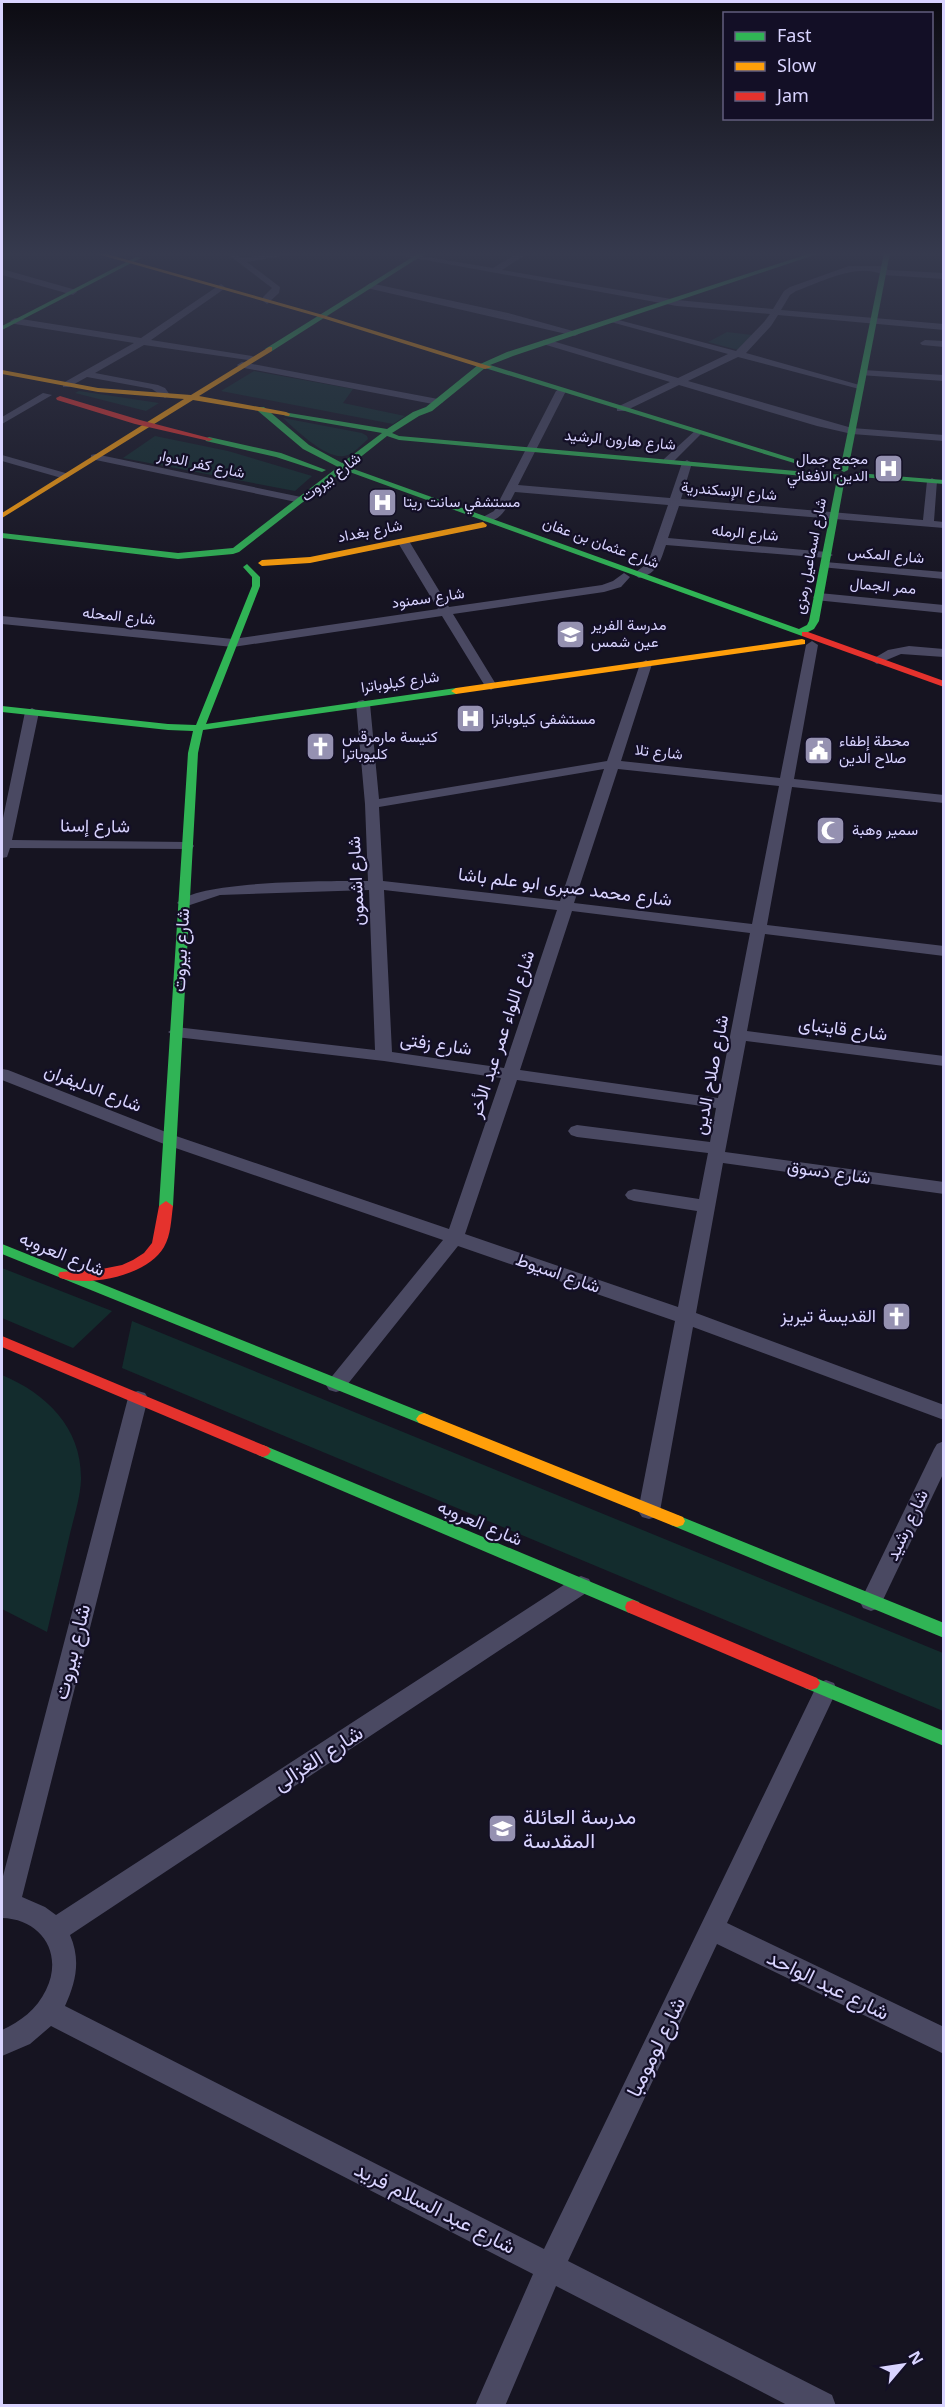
<svg xmlns="http://www.w3.org/2000/svg" width="945" height="2407" font-family="'Noto Sans',Vazirmatn,sans-serif">
  <rect width="100%" height="100%" fill="#161421"/>
  <g fill="#132c2d">
    <polygon points="727,332 752,335 738,350 708,342"/>
    <polygon points="254,371 353,389 343,403 405,416 393,424 221,391"/>
    <polygon points="79,391 159,403 146,411 75,393"/>
    <path d="M283 418 362 433 367 436 368 439C362 444 353 455 344 456 326 459 296 430 283 418Z"/>
    <polygon points="155,436 228,451 312,476 295,491 123,458"/>
    <polygon points="2,1268 112,1311 73,1348 2,1318"/>
    <polygon points="132,1321 943,1653 943,1711 122,1368"/>
    <path d="M2 1375C47 1394 82 1428 81 1480 80 1500 73 1520 69 1538 62 1570 54 1601 47 1632L2 1609Z"/>
  </g>
  <g fill="none" stroke-linecap="round" stroke-linejoin="round">
    <g fill="#4a4962" fill-rule="evenodd">
      <polygon points="226,253 235,253 242,258 278,253 299,253 247,262 280,287 279,293 267,304 263,301 263,297 272,288"/>
      <path d="M387 253H404L493 268 518 253H528L502 270 677 300 773 309 784 291 790 287 849 266H884L888 270 944 273V279L883 275C859 262 821 282 796 291L790 295 781 310 944 324V330L778 315 771 326 746 353 863 386V390L738 357 688 381 852 428 944 435V441L852 434 817 426 679 385 625 411H617V407L670 382 543 344V340H549L678 378 728 354 611 322V318L736 351 764 322 770 314 677 306Z"/>
      <polygon points="2,269 76,290 77,292 73,295 2,275"/>
      <polygon points="370,283 508,313 580,333 575,336 367,288 366,286"/>
      <polygon points="221,284 225,287 224,289 151,340 252,356 257,359 255,361 144,345 95,373 158,385 165,388 170,395 165,398 152,389 87,377 69,387 63,387 63,383 134,343 15,324 10,321 15,318 141,338"/>
      <polygon points="925,340 944,341 944,347 922,345 920,343"/>
      <polygon points="242,362 438,399 443,402 438,405 239,367 237,365"/>
      <polygon points="863,370 944,375 944,381 860,375 860,371"/>
      <path d="M561 388 566 391 518 485 670 498 682 463 687 460 692 463 681 499 923 520 927 481 932 478 937 481 934 521 944 522V528L679 506 668 538 827 552 833 555 827 558 666 545C660 562 658 573 639 578L633 574 648 563 668 505 515 492C508 505 501 524 483 521V517L494 511 556 391Z"/>
      <polygon points="43,393 52,395 2,424 2,417"/>
      <polygon points="697,429 702,432 701,434 672,463 664,463 664,459"/>
      <polygon points="95,454 301,497 306,500 301,503 91,459 91,455"/>
      <polygon points="2,455 69,474 70,476 65,479 2,461"/>
      <polygon points="403,538 409,541 449,607 602,585 613,581 624,573 630,577 621,587 604,592 453,614 497,686 491,690 485,686 442,616 233,647 2,624 2,616 233,639 438,609 397,541"/>
      <polygon points="825,562 944,572 944,579 821,567 821,563"/>
      <polygon points="819,593 944,605 944,613 815,600 813,597"/>
      <path d="M812 641 818 645 794 779 944 795V803L792 787 767 925 944 946V956L765 934 747 1031 944 1056V1066L746 1041 725 1152 944 1182V1194L723 1163 696 1313 944 1405V1420L693 1327 660 1511 656 1517 649 1519 642 1517 638 1511 675 1321 458 1246 343 1390 336 1392 329 1390 326 1385 329 1380 443 1240 164 1144 2 1080V1069L8 1070 176 1136 449 1229 501 1078 384 1061 176 1037 168 1032 176 1027 375 1050 369 890 220 895 184 907 177 903C196 880 334 881 368 881L365 804 356 704 358 701 363 700 370 704 379 799 607 761 640 664 646 660 652 664 621 761 780 778 806 645ZM604 769 560 901 383 881 379 807ZM618 769 779 786 752 924 574 903ZM384 890 557 910 504 1068 392 1052ZM572 911 750 933 718 1098 520 1070ZM517 1080 716 1108 710 1142 577 1125 571 1127 568 1131 571 1135 577 1137 708 1153 699 1199 634 1189 628 1191 625 1195 628 1199 634 1201 697 1211 678 1307 465 1234Z"/>
      <polygon points="909,646 944,649 944,657 901,654 877,664 871,660 888,650"/>
      <polygon points="32,708 39,712 12,840 187,842 192,843 194,846 192,849 10,848 7,857 2,858 2,823 25,712"/>
      <path d="M138 1391 145 1393 148 1398 22 1897 45 1907 56 1915 573 1579 581 1576 589 1579 592 1585 589 1591 70 1935C81 1960 76 1982 65 2006L544 2249 818 1683 826 1680 834 1683 837 1690 727 1923 944 2027V2054L717 1944 568 2261 832 2395 836 2406H789L556 2286 505 2406H475L533 2274 51 2026 30 2044 2 2056V2030C20 2022 37 2009 46 1990 64 1953 41 1919 2 1918V1880L128 1398 131 1393Z"/>
      <polygon points="944,1441 944,1472 882,1602 879,1608 871,1611 863,1608 860,1602 934,1449 937,1444"/>
    </g>
    <g fill="#30b455" fill-rule="evenodd">
      <polygon points="419,253 426,253 272,351 265,349"/>
      <path d="M811 253H820L513 356 490 365 794 459V463L485 368 432 411 419 416 392 433 399 436 842 475 845 478 819 621 814 629 808 632V636H802L344 470 239 552 233 554 178 559 2 538V533L178 553 233 548 338 467 303 449 258 411V407H264L309 445 342 463 382 433 286 416 282 414 283 412 387 429 413 412 426 407 478 365 507 352ZM387 436 399 440 837 479 809 621 807 625 799 629 348 467Z"/>
      <polygon points="884,253 890,253 848,470 844,472 840,470"/>
      <polygon points="136,257 141,258 2,330 2,326"/>
      <polygon points="209,437 281,453 326,470 322,472 276,457 206,441 205,439"/>
      <polygon points="857,473 944,480 944,484 860,477 857,477"/>
      <polygon points="247,564 260,577 260,586 206,724 456,688 461,691 456,694 203,730 198,753 173,1206 166,1211 159,1206 188,753 193,731 168,730 2,712 2,706 168,724 196,725 252,586 252,577 243,567"/>
      <polygon points="2,1244 429,1415 432,1419 429,1423 419,1423 2,1254"/>
      <polygon points="263,1445 639,1602 641,1607 639,1612 633,1614 627,1612 258,1455 255,1451 258,1447"/>
      <polygon points="677,1515 944,1623 944,1638 671,1525 669,1521 671,1517"/>
      <polygon points="811,1676 944,1731 944,1746 805,1688 802,1683 805,1678"/>
    </g>
    <g fill="#ff9f0a" fill-rule="evenodd">
      <polygon points="94,253 103,253 323,315 492,367 485,369 319,317"/>
      <polygon points="269,347 272,347 272,351 199,396 286,412 290,414 289,416 193,400 2,518 2,513 184,399 98,392 2,374 2,370 98,388 191,395"/>
      <polygon points="483,522 487,525 486,527 310,563 262,566 258,563 262,560 310,557"/>
      <polygon points="802,639 805,640 805,644 456,694 451,691 456,688"/>
      <polygon points="424,1413 683,1517 685,1521 683,1525 677,1527 671,1525 419,1423 416,1419 419,1415"/>
    </g>
    <g fill="#e5322d" fill-rule="evenodd">
      <polygon points="60,396 140,420 213,439 209,441 135,424 57,400 56,398"/>
      <polygon points="802,632 808,632 944,681 944,687 802,636"/>
      <path d="M166 1201 173 1206C171 1220 171 1235 164 1247 147 1276 90 1287 60 1278L58 1275 60 1272 102 1269 122 1265 133 1260 144 1253 152 1243 159 1206Z"/>
      <polygon points="2,1336 268,1447 271,1451 268,1455 263,1457 258,1455 2,1347"/>
      <polygon points="633,1600 817,1678 820,1683 817,1688 811,1690 805,1688 627,1612 625,1607 627,1602"/>
    </g>
  </g>
  <linearGradient id="sky" x2="0" y2="1"><stop stop-color="#0c0b12"/><stop offset="0.43" stop-color="#363a4e"/><stop offset="1" stop-color="#363a4e" stop-opacity="0"/></linearGradient>
  <rect width="945" height="590" fill="url(#sky)"/>
  <defs>
    <symbol id="hospital-square" viewBox="-11 -11 22 22"><rect x="-9" y="-9" width="18" height="18" rx="4" fill="#9591b1" stroke="#130f26"/><path d="M-5-5h3v3.5h4V-5h3V5h-3V1.5h-4V5h-3Z" fill="#fff"/></symbol>
    <symbol id="school-square" viewBox="-11 -11 22 22"><rect x="-9" y="-9" width="18" height="18" rx="4" fill="#9591b1" stroke="#130f26"/><path d="M0-5L7-2L0 1L-7-2ZM-4 1L0 2.5L4 1V4Q0 6-4 4Z" fill="#fff"/></symbol>
    <symbol id="church-square" viewBox="-11 -11 22 22"><rect x="-9" y="-9" width="18" height="18" rx="4" fill="#9591b1" stroke="#130f26"/><path d="M-1.2-6h2.4v3.5h3.3v2.4h-3.3V6h-2.4V-.1h-3.3v-2.4h3.3Z" fill="#fff"/></symbol>
    <symbol id="civic-square" viewBox="-11 -11 22 22"><rect x="-9" y="-9" width="18" height="18" rx="4" fill="#9591b1" stroke="#130f26"/><path d="M-.6-6.5H3V-4.5H.6V-3L4-1V1h2V6H-6V1h2V-1L-.6-3ZM-1.2 2.5V6h2.4V2.5Z" fill="#fff"/></symbol>
    <symbol id="mosque-square" viewBox="-11 -11 22 22"><rect x="-9" y="-9" width="18" height="18" rx="4" fill="#9591b1" stroke="#130f26"/><path d="M3.5-4.9A6 6 0 1 0 3.5 4.9A5 5 0 1 1 3.5-4.9Z" fill="#fff"/></symbol>
  </defs>
  <g fill-rule="evenodd">
    <use href="#hospital-square" x="872" y="452" width="33" height="33"/>
    <use href="#hospital-square" x="366" y="486" width="33" height="33"/>
    <use href="#school-square" x="554" y="618" width="33" height="33"/>
    <use href="#hospital-square" x="454" y="702" width="33" height="33"/>
    <use href="#church-square" x="304" y="730" width="33" height="33"/>
    <use href="#civic-square" x="802" y="734" width="33" height="33"/>
    <use href="#mosque-square" x="814" y="814" width="33" height="33"/>
    <use href="#church-square" x="880" y="1300" width="33" height="33"/>
    <use href="#school-square" x="486" y="1812" width="33" height="33"/>
  </g>
  <g text-anchor="middle" stroke-width="4.5" stroke-linejoin="round" paint-order="stroke">
    <g font-size="15" fill="#d9d4ff" stroke="#130f26">
      <text transform="translate(620 440) rotate(5)" y="5">شارع هارون الرشيد</text>
      <text transform="translate(201 464) rotate(12)" y="5">شارع كفر الدوار</text>
      <text transform="translate(331 477) rotate(-37)" y="5">شارع بيروت</text>
      <text transform="translate(729 491) rotate(5)" y="5">شارع الإسكندرية</text>
      <text transform="translate(370 531) rotate(-11)" y="5">شارع بغداد</text>
      <text transform="translate(745 533) rotate(5)" y="5">شارع الرمله</text>
      <text transform="translate(601 543) rotate(20)" y="5">شارع عثمان بن عفان</text>
      <text transform="translate(886 555) rotate(5)" y="5">شارع المكس</text>
      <text transform="translate(810 556) rotate(-79)" y="5">شارع اسماعيل رمزى</text>
      <text transform="translate(883 586) rotate(5)" y="5">ممر الجمال</text>
      <text transform="translate(428 598) rotate(-8)" y="5">شارع سمنود</text>
      <text transform="translate(119 616) rotate(6)" y="5">شارع المحله</text>
      <text transform="translate(400 682) rotate(-8)" y="5">شارع كيلوباترا</text>
      <text transform="translate(659 752) rotate(6)" y="5">شارع تلا</text>
    </g>
    <g font-size="15" fill="#d9d4ff" stroke="#130f26" text-anchor="start">
      <text x="868" y="464" text-anchor="end">مجمع جمال<tspan x="868" dy="17">الدين الافغاني</tspan></text>
      <text x="403" y="507">مستشفي سانت ريتا</text>
      <text x="591" y="630">مدرسة الفرير<tspan x="591" dy="17">عين شمس</tspan></text>
      <text x="491" y="724">مستشفى كيلوباترا</text>
      <text x="342" y="742">كنيسة مارمرقس<tspan x="342" dy="17">كليوباترا</tspan></text>
      <text x="839" y="746">محطة إطفاء<tspan x="839" dy="17">صلاح الدين</tspan></text>
      <text x="852" y="835">سمير وهبة</text>
    </g>
    <g font-size="18" fill="#d9d4ff" stroke="#130f26">
      <text transform="translate(95 826) rotate(1)" y="6">شارع إسنا</text>
      <text transform="translate(356 881) rotate(-93)" y="6">شارع اشمون</text>
      <text transform="translate(565 887) rotate(7)" y="6">شارع محمد صبرى ابو علم باشا</text>
      <text transform="translate(181 950) rotate(-87)" y="6">شارع بيروت</text>
      <text transform="translate(843 1029) rotate(7)" y="6">شارع قايتباى</text>
      <text transform="translate(502 1034) rotate(-72)" y="6">شارع اللواء عمر عبد الأخر</text>
      <text transform="translate(436 1044) rotate(8)" y="6">شارع زفتى</text>
      <text transform="translate(711 1075) rotate(-79)" y="6">شارع صلاح الدين</text>
      <text transform="translate(93 1088) rotate(21)" y="6">شارع الدليفران</text>
      <text transform="translate(829 1172) rotate(8)" y="6">شارع دسوق</text>
      <text transform="translate(62 1254) rotate(22)" y="6">شارع العروبه</text>
      <text transform="translate(558 1273) rotate(19)" y="6">شارع اسيوط</text>
      <text transform="translate(480 1523) rotate(23)" y="6">شارع العروبه</text>
      <text transform="translate(907 1525) rotate(-65)" y="6">شارع رشيد</text>
    </g>
    <g font-size="18" fill="#d9d4ff" stroke="#130f26" text-anchor="end">
      <text x="876" y="1322">القديسة تيريز</text>
    </g>
    <g font-size="21" fill="#d9d4ff" stroke="#130f26">
      <text transform="translate(72 1652) rotate(-76)" y="7">شارع بيروت</text>
      <text transform="translate(318 1758) rotate(-33)" y="7">شارع الغزالى</text>
      <text transform="translate(828 1985) rotate(26)" y="7">شارع عبد الواحد</text>
      <text transform="translate(656 2047) rotate(-64)" y="7">شارع لومومبا</text>
      <text transform="translate(435 2208) rotate(27)" y="7">شارع عبد السلام فريد</text>
    </g>
    <g font-size="21" fill="#d9d4ff" stroke="#130f26" text-anchor="start">
      <text x="523" y="1824">مدرسة العائلة<tspan x="523" dy="24">المقدسة</tspan></text>
    </g>
  </g>
  <rect width="945" height="2407" fill="none" stroke="#d9d4ff" stroke-width="6"/>
  <rect x="723" y="12" width="210" height="108" fill="#130f26" stroke="#625e7d" stroke-width="1.5"/>
  <rect x="735" y="32" width="30" height="9" fill="#30b455" stroke="#625e7d" stroke-width="1.5"/>
  <text x="777" y="42" font-size="18" fill="#d9d4ff">Fast</text>
  <rect x="735" y="62" width="30" height="9" fill="#ff9f0a" stroke="#625e7d" stroke-width="1.5"/>
  <text x="777" y="72" font-size="18" fill="#d9d4ff">Slow</text>
  <rect x="735" y="92" width="30" height="9" fill="#e5322d" stroke="#625e7d" stroke-width="1.5"/>
  <text x="777" y="102" font-size="18" fill="#d9d4ff">Jam</text>
  <g transform="translate(903 2365) rotate(61)" stroke="#130f26" stroke-width="4.5" paint-order="stroke">
  <path d="M0-4.5L10 22L0 15L-10 22Z" fill="#d9d4ff"/>
  <text y="-9" font-size="16" font-weight="bold" text-anchor="middle" fill="#d9d4ff">N</text>
  </g>
</svg>
